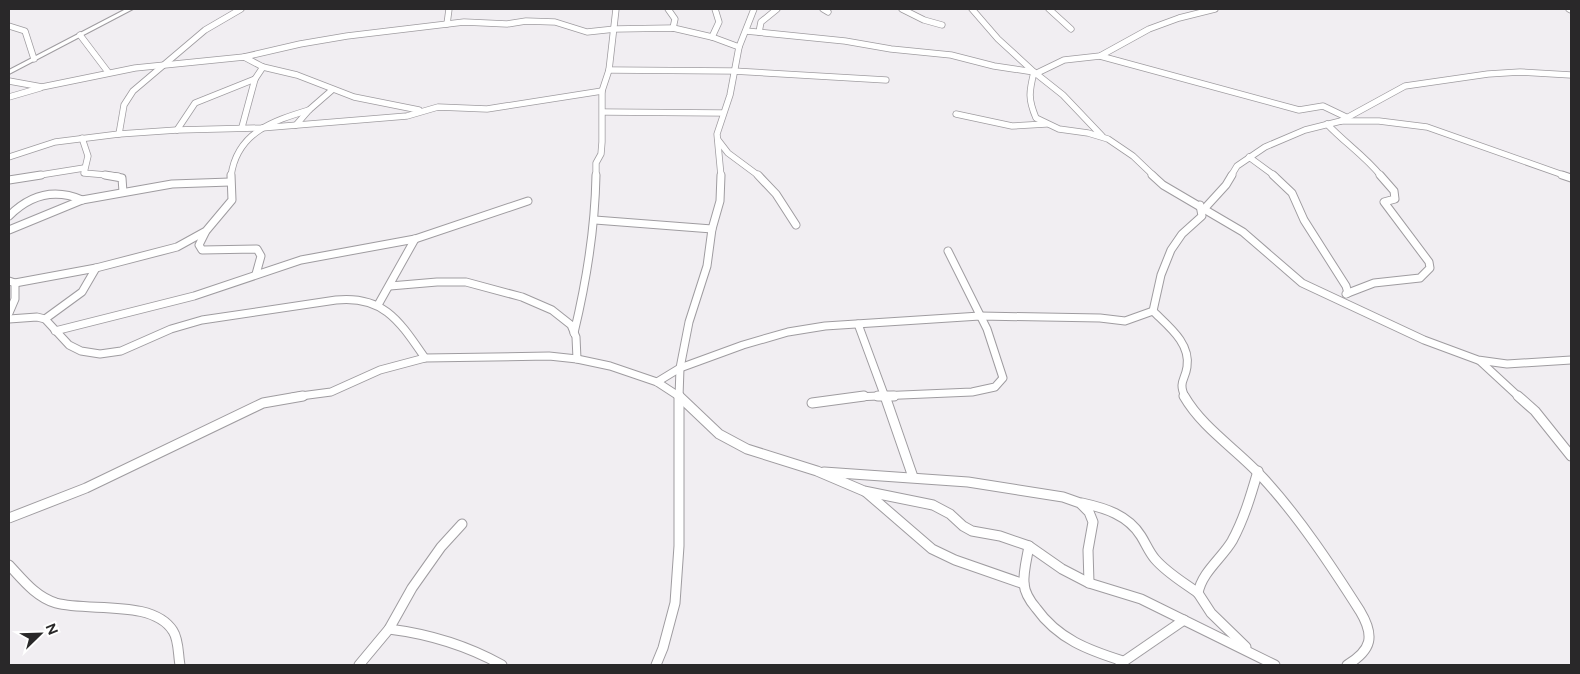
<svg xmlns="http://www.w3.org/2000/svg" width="1580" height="674" font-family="Figtree,sans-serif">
  <rect width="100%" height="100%" fill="#f1eef2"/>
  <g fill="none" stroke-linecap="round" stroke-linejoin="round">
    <defs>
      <g id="minor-far2">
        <polyline points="668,9 675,19 673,28"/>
        <polyline points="823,9 828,12"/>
        <polyline points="902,9 924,20 942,25"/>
        <path d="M972 9 998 39 1034 72C1029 92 1028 99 1036 118L1059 129 1088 133 1108 139 1133 156 1154 176"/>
        <polyline points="1049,9 1071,29"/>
        <polyline points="1569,9 1571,10"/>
        <polyline points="447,24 449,9"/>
        <polyline points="9,26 25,31 34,59"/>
        <polyline points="746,31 845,41 891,49 951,55 994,66 1034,72 1063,95 1102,136"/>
        <polyline points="759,32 761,22 777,9"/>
        <polyline points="80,35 108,72"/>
        <polyline points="712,37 719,22 715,9"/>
        <polyline points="1100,56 1299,110 1323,106 1346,117"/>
        <polyline points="244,57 300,44 347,36 464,22 507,24 526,21 555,22 587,32 615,29 673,28 712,37 739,47"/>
        <polyline points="609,70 733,71 886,80"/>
        <polyline points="1035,74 1064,60 1100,56 1149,29 1179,18 1215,9"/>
        <polyline points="9,81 42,87 135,68 244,57 263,67 297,75 354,97 419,110"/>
        <polyline points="9,97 40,88"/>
        <polyline points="603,112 723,113"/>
        <polyline points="956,114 1012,126 1046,124"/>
        <polyline points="1341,121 1379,121 1427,127 1566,176"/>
        <path d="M1327 124C1345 143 1365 156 1381 176"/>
        <polyline points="296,125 309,110 332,90"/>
        <polyline points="242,127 255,79 263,67"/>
        <polyline points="177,130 195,103 255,79"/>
        <polyline points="119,134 124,105 133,91 205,30 241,9"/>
        <polyline points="82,138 88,156 84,173 118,176"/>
        <polyline points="718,140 728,153 759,176"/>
        <polyline points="9,157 55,142 119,134 177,130 261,128 407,116 438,107 487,109 602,91"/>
        <polyline points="1249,157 1275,176"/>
        <polyline points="34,176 84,168"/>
        <path d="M231 176C237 132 273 121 309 110"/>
        <polyline points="596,176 596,163 601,154 602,142 602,91 609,70 616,9"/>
        <polyline points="721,176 717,134 730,95 739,47 754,9"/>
        <polyline points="1231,176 1237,166 1265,147 1305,130 1341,121 1405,86 1488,74 1520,72 1571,75"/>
      </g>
      <g id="minor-far1">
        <polyline points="105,175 122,178 123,192"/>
        <polyline points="758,175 776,194 796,225"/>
        <polyline points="1152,175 1163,185 1243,232 1302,283 1424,340 1478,360 1507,364 1571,360"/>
        <polyline points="1273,175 1292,193 1304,220 1346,286 1348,293 1346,294"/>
        <polyline points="1562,175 1571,178"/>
        <polyline points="9,180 41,175"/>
        <polyline points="1205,208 1226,185 1232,175"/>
        <path d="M9 216C30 195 54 188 82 200"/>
        <polyline points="595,220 712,229"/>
        <polyline points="9,230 82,200 172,184 230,182"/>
        <polyline points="205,233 199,245 202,250 257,249 261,256 256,274"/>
        <polyline points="9,281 15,283 15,299 9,313"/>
        <polyline points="15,283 96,268 177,247 206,231 232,200 231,175"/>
        <polyline points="390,286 437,282 466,282 522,297 552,310 571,325 576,337 577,359"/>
        <polyline points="1348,293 1374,283 1420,278 1430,268 1429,262 1384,202 1395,199 1394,191 1380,175"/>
        <polyline points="378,305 415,239"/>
        <path d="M1153 311C1168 326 1191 343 1187 367 1185 381 1178 381 1185 397"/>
        <path d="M9 319 37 317 45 319 69 345 81 351 100 354 121 351 171 329 202 320 336 300C384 295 400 322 425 358"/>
        <polyline points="45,319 82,292 96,268"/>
        <polyline points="858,324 885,397"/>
        <polyline points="55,331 194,296 301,260 415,239 528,201"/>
        <path d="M574 333C587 279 595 230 596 175"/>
        <polyline points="1480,361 1519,397"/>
        <polyline points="657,382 680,368 743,345 788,332 825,326 980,316 1100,318 1125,321 1153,311 1161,275 1171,250 1182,234 1202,216 1200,205"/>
        <polyline points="293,397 331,392 380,370 425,358 549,356 577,359 610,366 657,382 680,397"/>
        <polyline points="679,397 680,368 689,322 707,266 712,229 720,201 721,175"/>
        <polyline points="855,397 972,392 995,387 1003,378 987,329 948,251"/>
      </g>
      <g id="minor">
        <polyline points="679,396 719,434 747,449 817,471 864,491 933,505 950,514 963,526 972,531 1000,536 1029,546 1062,569 1089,583 1141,599 1275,665"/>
        <polyline points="878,396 894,396"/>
        <polyline points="885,396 913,477"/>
        <path d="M1184 396C1203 429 1238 450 1263 478 1299 517 1332 567 1360 611 1375 636 1372 650 1347 665"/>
        <polyline points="1518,396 1535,411 1571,456"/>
        <polyline points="812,403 864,396"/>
        <polyline points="824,472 968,482 1063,497 1080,503 1089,512 1093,522 1088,550 1089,583"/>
        <polyline points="866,492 932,549 955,560 1024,584"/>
        <path d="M1082 503C1105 508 1128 515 1141 536 1146 544 1149 552 1155 559 1167 573 1183 582 1198 593"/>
        <polyline points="9,518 86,488 263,403 303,396"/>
        <path d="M1029 546C1027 558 1023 572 1024 584 1025 594 1030 601 1036 608 1058 639 1088 650 1123 661"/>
        <path d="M9 565C23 580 36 597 56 603 89 612 153 599 173 631 179 640 178 655 180 665"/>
        <path d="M389 629C429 634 466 645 502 665"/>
        <path d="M1246 647 1211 613 1198 593C1202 572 1222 558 1232 541 1244 519 1251 495 1258 471"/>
        <polyline points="1120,664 1184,620"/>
        <polyline points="359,665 389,629 412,588 441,547 462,524"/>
        <polyline points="656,665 663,648 675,603 679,546 679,396"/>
      </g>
      <polygon id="tertiary" points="126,9 133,9 9,74 9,70"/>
    </defs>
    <use href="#minor-far2" stroke="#9f9ca0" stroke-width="7"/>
    <use href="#minor-far1" stroke="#9f9ca0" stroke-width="9"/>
    <use href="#minor" stroke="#9f9ca0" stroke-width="11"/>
    <use href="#tertiary" stroke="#9f9ca0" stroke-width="2"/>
    <use href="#minor-far2" stroke="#fff" stroke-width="5.5"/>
    <use href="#minor-far1" stroke="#fff" stroke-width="7"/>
    <use href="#minor" stroke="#fff" stroke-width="9"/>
    <use href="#tertiary" fill="#fff" fill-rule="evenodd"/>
  </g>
  <rect width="1580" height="674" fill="none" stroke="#292829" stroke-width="20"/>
  <g transform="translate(40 634) rotate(67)" stroke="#ffffff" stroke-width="4" paint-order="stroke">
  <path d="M0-4L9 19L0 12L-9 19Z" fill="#292829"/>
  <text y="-8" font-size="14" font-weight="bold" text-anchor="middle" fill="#292829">N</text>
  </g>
</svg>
